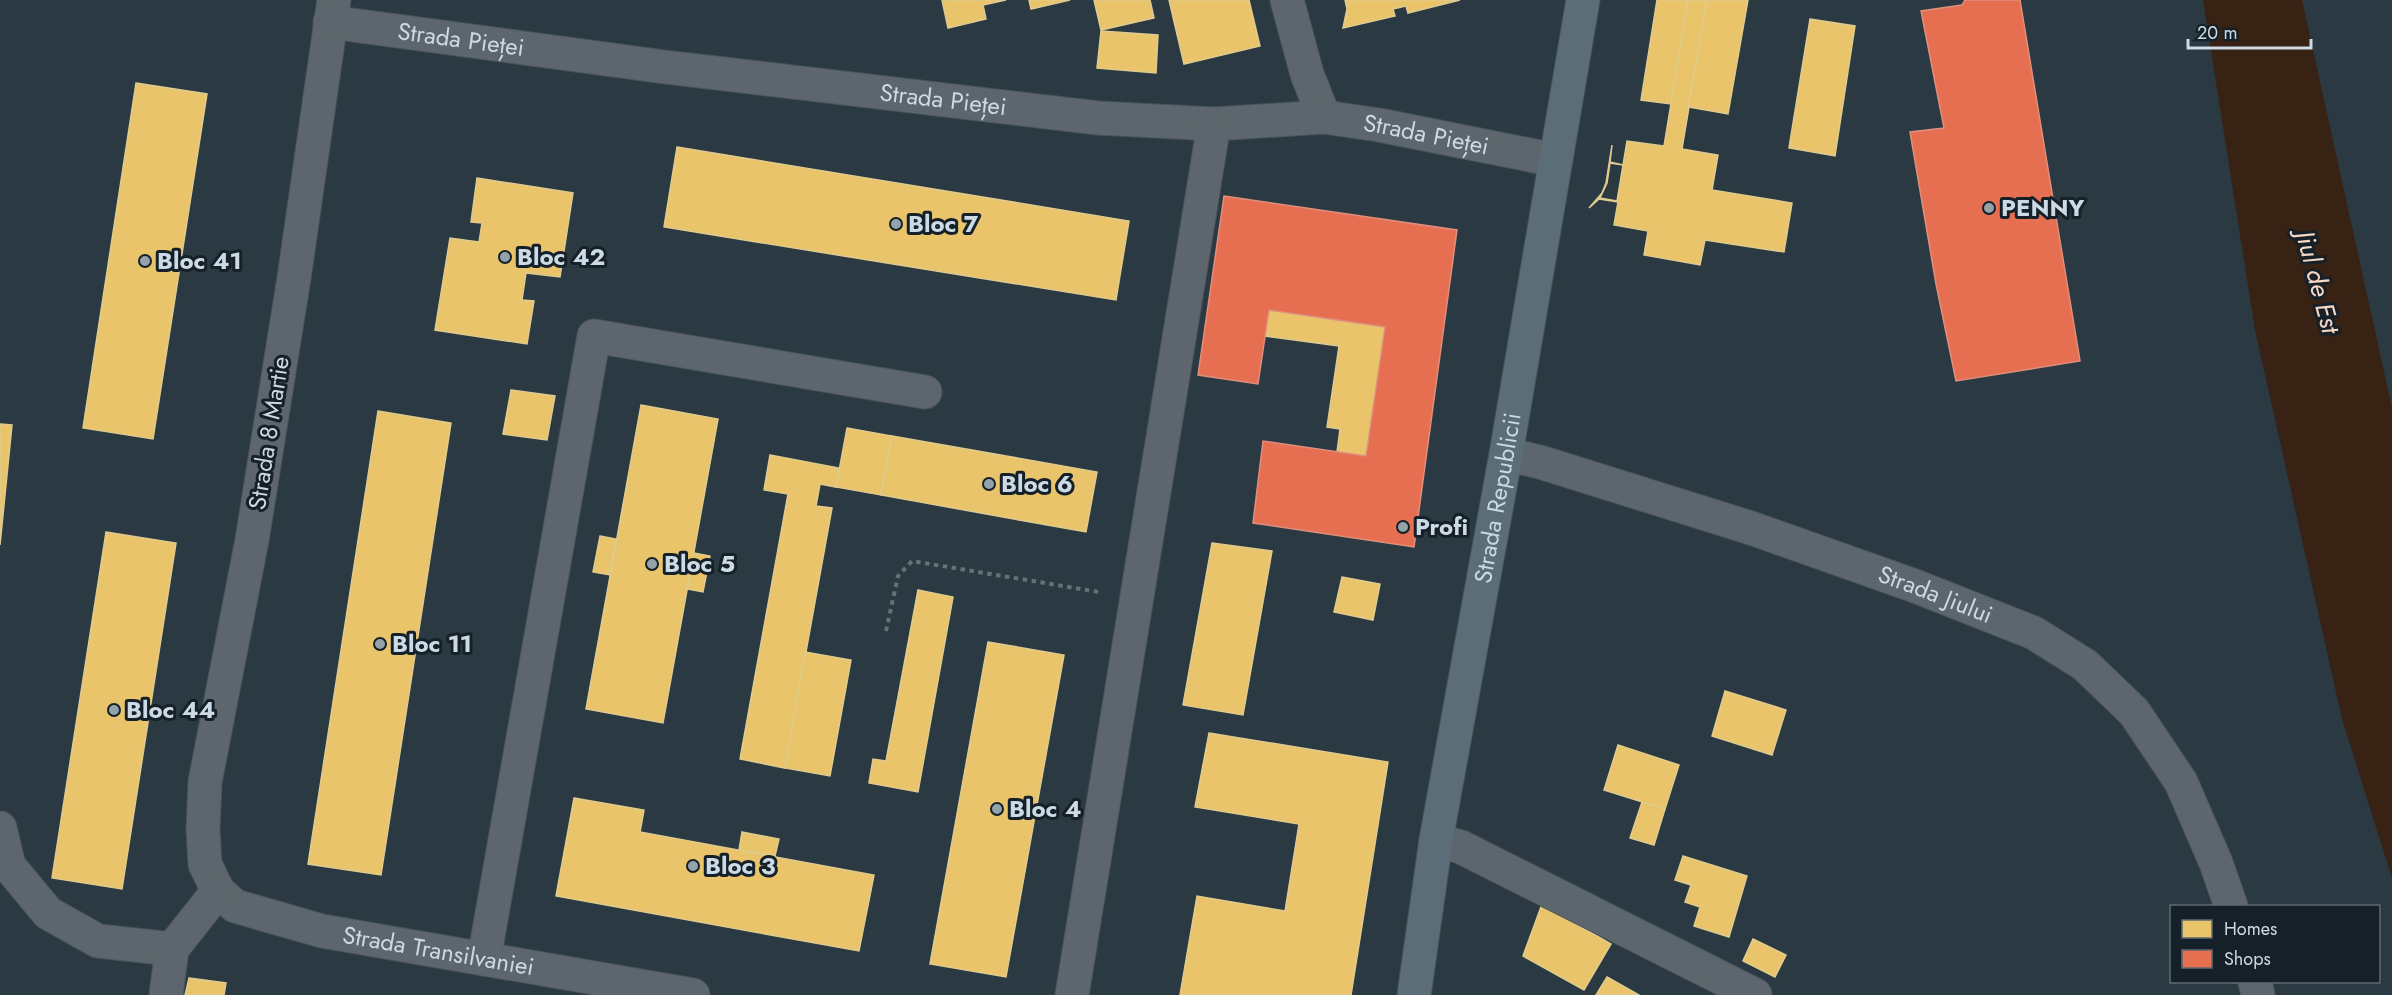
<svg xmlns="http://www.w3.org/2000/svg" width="2392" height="995" font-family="Jost,sans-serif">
  <rect width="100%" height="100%" fill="#2b3942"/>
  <polygon fill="#372214" points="2203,0 2302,0 2392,408 2392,878 2342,719 2255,330"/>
  <g fill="#e9c46a" stroke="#e0cb8f" stroke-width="1.5" fill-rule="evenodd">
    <polygon points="942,0 1006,0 983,5 986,19 948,28"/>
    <polygon points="1029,0 1070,0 1031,9"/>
    <polygon points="1094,0 1150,0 1154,18 1101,30"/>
    <polygon points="1169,0 1249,0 1260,46 1184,64"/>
    <polygon points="1345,0 1460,0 1408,13 1406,6 1393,9 1395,16 1343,28 1347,9"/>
    <polygon points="1657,0 1688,0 1671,104 1641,100"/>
    <path d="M1688 0H1707L1682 149 1718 155 1712 190 1792 203 1784 252 1705 240 1700 265 1644 255 1648 231 1614 225 1618 202 1599 199 1589 208 1602 193 1606 183 1612 145 1610 162 1623 165 1627 141 1664 146ZM1610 163 1623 165 1617 201 1600 198 1607 183Z"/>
    <polygon points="1707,0 1748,0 1728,114 1688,107"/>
    <polygon points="1810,19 1855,26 1835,156 1789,148"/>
    <polygon points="1101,31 1158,35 1156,73 1097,68"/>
    <polygon points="136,83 207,94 153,439 83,428"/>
    <polygon points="677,147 1129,221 1116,300 664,227"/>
    <polygon points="477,178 573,193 560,277 526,273 522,300 534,301 527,344 435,330 450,238 479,242 482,223 471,222"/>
    <polygon points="1269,310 1385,327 1366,456 1337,452 1340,429 1327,427 1339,346 1265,336"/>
    <polygon points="511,390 555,396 547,440 503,434"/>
    <polygon points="641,405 718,419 663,723 586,709"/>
    <polygon points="378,411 451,423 381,875 308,864"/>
    <polygon points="0,424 12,425 0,545"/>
    <polygon points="847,428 892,436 881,495 836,487"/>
    <polygon points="892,436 1097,472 1086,532 881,495"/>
    <polygon points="770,455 839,468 836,487 820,484 816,506 832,508 785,768 740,759 788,494 764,490"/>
    <polygon points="106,532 176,543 122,889 52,878"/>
    <polygon points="600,536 616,539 610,575 593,572"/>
    <polygon points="1212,543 1272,551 1243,715 1183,705"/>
    <polygon points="694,553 710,556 703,592 687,589"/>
    <polygon points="1342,577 1380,584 1373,620 1334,612"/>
    <polygon points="918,590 953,597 918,792 869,783 873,759 886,761"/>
    <polygon points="988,642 1064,655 1006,977 930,964"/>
    <polygon points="805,652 851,660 830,776 785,768"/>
    <polygon points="1725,691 1786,710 1772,755 1712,736"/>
    <polygon points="1209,733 1388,762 1351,995 1180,995 1197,896 1285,911 1299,824 1195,807"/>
    <polygon points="1618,745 1679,765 1665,809 1604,790"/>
    <polygon points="574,798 644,810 640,832 874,875 859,951 556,896"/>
    <polygon points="1642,802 1665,809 1654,845 1630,838"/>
    <polygon points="742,832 779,839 775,856 739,850"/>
    <polygon points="1683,856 1747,876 1729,937 1694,926 1700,907 1685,902 1691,885 1675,880"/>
    <polygon points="1542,904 1611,944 1584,990 1523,956"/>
    <polygon points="1753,939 1786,955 1775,977 1743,961"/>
    <polygon points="1607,977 1639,995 1596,995"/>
    <polygon points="189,978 226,983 224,995 185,995"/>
  </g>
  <g fill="#e76f51" stroke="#df8f7d" stroke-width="1.5">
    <polygon points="1965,0 2020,0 2080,361 1956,381 1936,284 1910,132 1944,128 1921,11 1962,5"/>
    <polygon points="1224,196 1457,230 1414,547 1253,523 1263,441 1366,456 1385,327 1269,310 1258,384 1198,375"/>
  </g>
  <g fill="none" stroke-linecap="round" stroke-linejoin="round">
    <defs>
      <g id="minor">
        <path id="s1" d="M334 0 294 278 252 540 205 782 203 830 205 864 218 891 235 906 322 931 693 995"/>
        <polyline points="1287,0 1307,74 1324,117"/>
        <path id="s2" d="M330 22 665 67 1098 118 1214 124 1324 117 1379 125 1555 160"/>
        <path id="s3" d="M1506 454 1540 462 1751 528 1915 586 2034 633 2085 665 2134 712 2181 782 2216 863 2231 906"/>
        <polyline points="0,828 9,866 48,913 98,941 172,949"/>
        <polyline points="1436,840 1461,847 1755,995"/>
        <polyline points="484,959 594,336 925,392"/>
        <polyline points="2255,982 2258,995"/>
        <polyline points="166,995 172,949 218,891"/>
        <polyline points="1072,995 1214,124"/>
      </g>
      <g id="major">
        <path id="s4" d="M1414 995 1436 840 1506 454 1583 0"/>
      </g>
    </defs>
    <use href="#minor" stroke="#49545d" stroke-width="35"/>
    <use href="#major" stroke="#49545d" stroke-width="35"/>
    <polyline stroke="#677077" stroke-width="4" stroke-dasharray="4.5 4.5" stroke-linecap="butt" points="886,631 898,576 912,561 1099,592"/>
    <use href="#minor" stroke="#5c666c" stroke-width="33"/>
    <use href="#major" stroke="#5b6e78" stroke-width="33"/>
  </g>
  <g fill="#94a2ac" stroke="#152028" stroke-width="2">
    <circle cx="1989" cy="208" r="6"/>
    <circle cx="896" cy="224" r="6"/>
    <circle cx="505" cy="257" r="6"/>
    <circle cx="145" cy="261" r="6"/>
    <circle cx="989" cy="484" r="6"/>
    <circle cx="1403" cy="527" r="6"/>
    <circle cx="652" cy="564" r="6"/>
    <circle cx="380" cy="644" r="6"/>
    <circle cx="114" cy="710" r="6"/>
    <circle cx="997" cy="809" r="6"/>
    <circle cx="693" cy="866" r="6"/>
  </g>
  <g text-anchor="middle" stroke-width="6" stroke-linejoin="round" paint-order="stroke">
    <g font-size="24" fill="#ccdae5" stroke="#152028">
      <text dy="8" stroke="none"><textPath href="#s2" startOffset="132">Strada Pieței</textPath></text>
      <text dy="8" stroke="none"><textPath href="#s2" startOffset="618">Strada Pieței</textPath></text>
      <text dy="8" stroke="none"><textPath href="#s2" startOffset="1104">Strada Pieței</textPath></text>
      <text transform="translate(269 433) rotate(-81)" y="8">Strada 8 Martie</text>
      <text dy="8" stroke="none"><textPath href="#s4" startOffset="504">Strada Republicii</textPath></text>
      <text dy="8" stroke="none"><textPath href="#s3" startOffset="452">Strada Jiului</textPath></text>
      <text dy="8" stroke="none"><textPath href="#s1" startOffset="1136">Strada Transilvaniei</textPath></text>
    </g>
    <g font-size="24" font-weight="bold" fill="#ccdae5" stroke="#152028" text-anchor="start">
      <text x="2001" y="216">PENNY</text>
      <text x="908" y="232">Bloc 7</text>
      <text x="517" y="265">Bloc 42</text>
      <text x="157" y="269">Bloc 41</text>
      <text x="1001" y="492">Bloc 6</text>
      <text x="1415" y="535">Profi</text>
      <text x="664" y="572">Bloc 5</text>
      <text x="392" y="652">Bloc 11</text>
      <text x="126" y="718">Bloc 44</text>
      <text x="1009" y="817">Bloc 4</text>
      <text x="705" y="874">Bloc 3</text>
    </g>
    <g font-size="26" font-style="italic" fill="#f8d8c3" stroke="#152028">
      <text transform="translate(2318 282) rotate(75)" y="9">Jiul de Est</text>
    </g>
  </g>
  <rect x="2170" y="905" width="210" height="78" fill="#152028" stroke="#5e6a74" stroke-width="1.5"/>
  <rect x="2182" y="920" width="30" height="18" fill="#e9c46a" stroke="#5e6a74" stroke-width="1.5"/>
  <text x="2224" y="935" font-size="18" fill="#ccdae5">Homes</text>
  <rect x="2182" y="950" width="30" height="18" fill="#e76f51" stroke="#5e6a74" stroke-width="1.5"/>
  <text x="2224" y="965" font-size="18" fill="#ccdae5">Shops</text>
  <path d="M2188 39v9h123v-9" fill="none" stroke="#ccdae5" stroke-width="3"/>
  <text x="2197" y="39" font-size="18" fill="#ccdae5" stroke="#152028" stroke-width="4.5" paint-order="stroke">20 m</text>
</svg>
